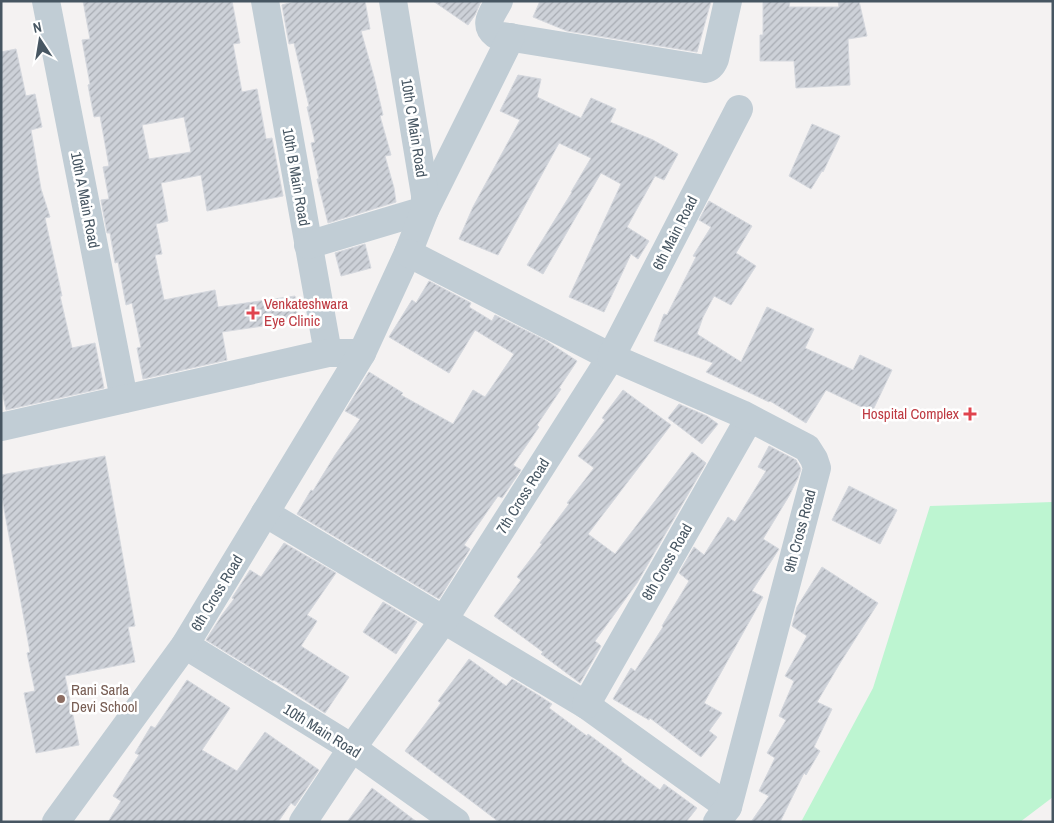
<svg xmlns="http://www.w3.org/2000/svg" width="1054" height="823" font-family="'Archivo Narrow',sans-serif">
  <defs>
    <pattern id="building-hatch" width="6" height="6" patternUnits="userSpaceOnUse" patternTransform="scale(1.25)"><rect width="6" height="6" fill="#cdd1d8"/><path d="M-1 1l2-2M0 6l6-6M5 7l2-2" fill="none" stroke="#a8acb3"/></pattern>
  </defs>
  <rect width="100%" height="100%" fill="#f4f2f2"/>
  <polygon fill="#bdf5d1" points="1053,502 1053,797 1020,822 801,822 873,688 930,506"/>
  <g fill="url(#building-hatch)" stroke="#d5d8de" fill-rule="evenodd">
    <path d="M83 1H232L240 43 233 44 242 92 257 89 266 139 272 138 283 196 207 211 201 175 161 183 168 221 156 224 162 254 155 255 164 300 215 290 218 307 295 296 298 321 222 332 227 360 143 379 137 348 141 347 132 303 126 305 118 262 115 263 110 233H107L101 200 109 199 103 167 109 166 100 116 94 117 88 85 90 84 82 40 90 39ZM184 117 191 152 149 159 142 125Z"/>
    <polygon points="296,1 365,1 370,29 361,31 374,77 383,115 380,116 391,155 385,156 394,188 396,202 328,223 317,179 319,179 311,143 315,142 307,107 309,106 294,43 289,44 282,5"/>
    <polygon points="433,1 481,1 475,15 468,25"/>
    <polygon points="540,1 711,1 697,52 567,31 533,17"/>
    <polygon points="763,1 790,1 789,7 839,7 838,1 859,1 867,36 848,39 850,85 796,88 794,61 760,61 760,35 763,35"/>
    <polygon points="16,49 26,96 35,94 42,127 31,130 41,189 50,217 45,218 62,296 60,296 72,348 95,343 104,388 6,410 1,386 1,52"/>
    <polygon points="518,75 541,79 537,97 581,118 591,98 616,109 610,122 653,140 678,154 664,180 655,176 627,227 649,241 638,259 631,254 604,312 569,297 621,184 601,173 543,274 527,265 572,192 571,192 591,158 559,143 498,255 459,239 473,207 520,120 500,111"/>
    <polygon points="812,124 840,136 823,172 822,171 811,189 789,176"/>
    <polygon points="709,201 752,226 736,253 756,266 731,305 714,296 703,317 697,334 741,362 767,307 814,329 805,348 853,370 860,355 892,370 872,412 826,390 806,423 770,401 769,402 706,372 713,363 654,341 664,314 667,315 696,257 693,256 711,227 699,220"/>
    <polygon points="365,244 371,268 341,276 335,253"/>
    <polygon points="429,281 471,303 469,307 492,321 495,315 545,340 577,361 559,388 561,389 537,425 539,427 513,465 521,470 502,498 498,496 464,545 470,549 439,599 297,514 311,490 313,491 335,455 360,419 345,411 369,372 403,393 401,395 453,424 473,390 485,397 514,354 475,330 449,373 389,337 412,300 416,303"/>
    <polygon points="623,390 671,425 588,534 615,554 692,452 706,463 637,583 595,641 601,646 580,683 541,654 543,652 494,616 521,580 517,577 542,544 540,543 569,504 567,503 594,468 578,456 605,420 602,418"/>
    <polygon points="679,404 707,416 718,424 702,444 668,418"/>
    <polygon points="769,446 796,460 801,469 798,478 789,496 763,539 779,549 752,591 763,597 704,703 722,713 709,731 717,737 701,757 650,718 649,720 613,699 631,668 635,671 663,627 662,626 689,581 679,573 694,547 704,555 728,517 735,522 766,471 758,467"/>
    <polygon points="105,456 135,626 128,627 135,662 65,676 79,745 36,753 24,693 35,691 27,653 30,652 1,492 1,475"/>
    <polygon points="849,486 897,510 880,544 832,520"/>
    <polygon points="284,543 336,573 307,615 317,621 301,646 349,677 325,713 274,680 273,681 206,640 222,615 234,599 232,598 250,570 261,577"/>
    <polygon points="822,567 878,603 840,663 817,702 832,709 814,747 820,751 806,775 804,773 780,822 751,822 769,796 759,791 775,758 767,753 786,720 779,716 794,681 785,676 807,636 792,626 797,607"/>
    <polygon points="383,602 417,622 396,654 363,632"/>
    <polygon points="469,659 506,686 512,679 538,695 552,704 549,708 587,736 588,734 622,759 621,761 660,790 664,784 697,808 686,822 499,822 405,751 441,703 438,701"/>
    <polygon points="187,680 230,708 202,750 237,771 265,732 319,770 295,806 291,803 278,822 108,822 121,801 113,796 139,755 135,753 151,726 155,728"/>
    <polygon points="372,788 417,822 347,822"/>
  </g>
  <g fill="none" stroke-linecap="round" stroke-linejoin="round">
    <g stroke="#c1cdd5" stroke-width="28">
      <polyline points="46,1 124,399"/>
      <polyline points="265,1 328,353"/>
      <path d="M499 1C493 13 482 24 496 35L705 69C711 68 713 64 715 59L728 1"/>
      <polyline points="308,245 425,210 511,37"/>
      <polyline points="1,427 328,353 362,353"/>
      <polyline points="265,513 586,705 728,807"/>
      <polyline points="185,645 352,748 456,822"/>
      <polyline points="586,705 749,419"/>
      <polyline points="56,822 185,645 362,353 408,253 425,210 425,195 393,1"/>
      <polyline points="303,822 352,748 443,621 611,357 408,253"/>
      <polyline points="717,822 728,807 817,468 814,459 807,448 742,414 611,357 739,109"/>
    </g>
  </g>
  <g fill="#e0444e" stroke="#fff" stroke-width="2">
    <path d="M250.5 305.5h5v5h5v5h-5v5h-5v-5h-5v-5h5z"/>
    <path d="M967.5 406.5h5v5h5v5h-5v5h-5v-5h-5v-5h5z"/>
  </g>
  <circle fill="#8d6e63" stroke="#fff" stroke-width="2" cx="61" cy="699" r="5"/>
  <g text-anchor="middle" stroke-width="5" stroke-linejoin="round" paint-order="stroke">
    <g font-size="15" fill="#475662" stroke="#fff">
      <text transform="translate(414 128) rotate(81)" y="5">10th C Main Road</text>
      <text transform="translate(296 177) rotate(80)" y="5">10th B Main Road</text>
      <text transform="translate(85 200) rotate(79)" y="5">10th A Main Road</text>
      <text transform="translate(675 233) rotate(-63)" y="5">6th Main Road</text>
      <text transform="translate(523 496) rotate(-58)" y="5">7th Cross Road</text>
      <text transform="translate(800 531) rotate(-75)" y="5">9th Cross Road</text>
      <text transform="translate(667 562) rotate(-60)" y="5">8th Cross Road</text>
      <text transform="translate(217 593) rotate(-59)" y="5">6th Cross Road</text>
      <text transform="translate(322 731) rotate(32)" y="5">10th Main Road</text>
    </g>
    <g font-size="15" fill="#be3a42" stroke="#fff" text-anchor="start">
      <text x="264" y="309">Venkateshwara<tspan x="264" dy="17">Eye Clinic</tspan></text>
      <text x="959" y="419" text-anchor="end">Hospital Complex</text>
    </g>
    <g font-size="15" fill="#785e54" stroke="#fff" text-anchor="start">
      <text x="71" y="695">Rani Sarla<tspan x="71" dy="17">Devi School</tspan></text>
    </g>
  </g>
  <rect width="1054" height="823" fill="none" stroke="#475662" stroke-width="5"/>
  <g transform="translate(40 40) rotate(348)" stroke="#ffffff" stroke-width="4" paint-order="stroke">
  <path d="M0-4L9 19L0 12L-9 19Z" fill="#475662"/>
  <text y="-8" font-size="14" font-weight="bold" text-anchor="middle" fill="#475662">N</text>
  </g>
</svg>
